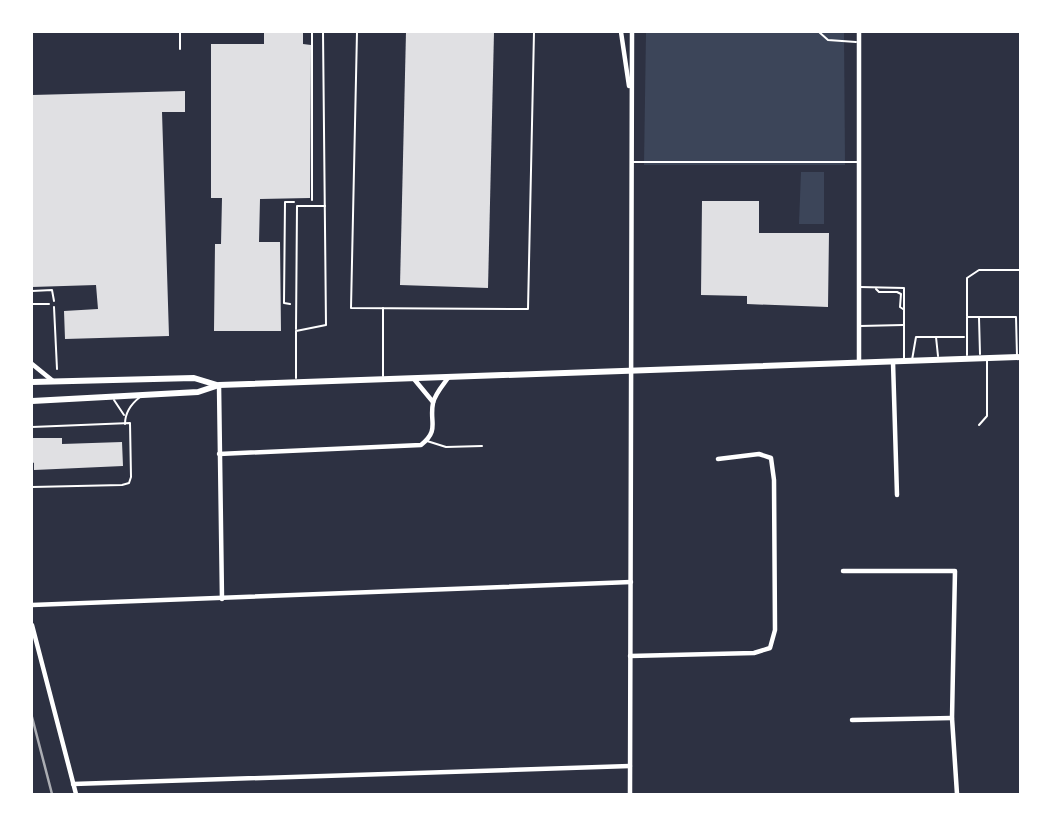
<svg xmlns="http://www.w3.org/2000/svg" width="1052" height="826" font-family="'Exo 2',sans-serif">
  <rect width="100%" height="100%" fill="#2d3142"/>
  <g fill="#3c4559">
    <polygon points="646,32 844,32 845,165 644,165"/>
    <polygon points="801,172 824,172 824,224 799,224"/>
  </g>
  <g fill="#e0e0e3">
    <polygon points="264,32 303,32 303,44 311,45 310,198 260,199 259,242 280,242 281,331 214,331 215,244 221,244 222,198 211,198 211,44 264,44"/>
    <polygon points="406,32 494,32 488,288 400,285"/>
    <polygon points="185,91 185,112 162,112 169,336 65,339 64,311 98,309 96,285 32,287 32,95"/>
    <polygon points="702,201 759,201 759,233 829,233 828,307 747,304 747,296 701,295"/>
    <polygon points="32,438 62,438 62,444 122,442 123,466 34,470 34,463 32,462"/>
  </g>
  <g fill="none" stroke-linecap="round" stroke-linejoin="round">
    <g stroke="#fff" stroke-width="2">
      <polyline points="312,32 312,200"/>
      <polyline points="32,291 52,290 54,301"/>
      <polyline points="290,304 284,303 285,202 294,202"/>
      <polyline points="54,307 57,369"/>
    </g>
    <g stroke="#fff" stroke-width="2">
      <polyline points="180,32 180,49"/>
      <polyline points="357,32 351,308 528,309 534,32"/>
      <polyline points="819,32 828,40 856,42"/>
      <polyline points="632,162 857,162"/>
      <polyline points="860,287 904,288 904,360"/>
      <polyline points="876,289 879,292 897,292 901,294 900,307 903,309"/>
      <polyline points="32,304 49,304"/>
      <polyline points="967,316 967,278 979,270 1020,270"/>
      <polyline points="979,318 980,354"/>
      <polyline points="860,326 903,325"/>
      <polyline points="296,329 297,206 325,206"/>
      <polyline points="936,337 938,356"/>
      <polyline points="967,355 967,317 1016,317 1017,356"/>
      <polyline points="912,360 916,337 964,337"/>
      <polyline points="383,376 383,308"/>
      <polyline points="296,378 296,331 326,325 323,32"/>
      <polyline points="114,400 124,415"/>
      <path d="M125 424C125 412 131 404 140 397"/>
      <polyline points="979,425 987,416 987,360"/>
      <polyline points="32,427 130,423 131,477 129,483 122,485 32,487"/>
      <polyline points="427,441 446,447 482,446"/>
    </g>
    <g stroke="#fff" stroke-width="4.5">
      <polyline points="621,32 629,86"/>
      <polyline points="893,362 897,495"/>
      <polyline points="859,363 859,32"/>
      <polyline points="32,364 53,381"/>
      <polyline points="414,379 433,402"/>
      <polyline points="219,385 222,599"/>
      <path d="M219 454 421 445C440 430 429 422 433 403 435 394 443 385 448 378"/>
      <polyline points="843,571 955,571 952,718 957,794"/>
      <polyline points="32,605 631,582"/>
      <polyline points="32,625 76,794"/>
      <polyline points="630,656 754,653 770,648 775,630 774,480 771,458 759,454 718,459"/>
      <polyline points="852,720 952,718"/>
      <polyline points="73,784 630,766"/>
      <polyline points="630,794 632,32"/>
    </g>
    <g stroke="#fff" stroke-width="6">
      <polyline points="32,382 194,378 217,385"/>
      <polyline points="32,401 198,392 219,385 1020,357"/>
    </g>
    <polyline stroke="#abadb3" stroke-width="2.5" points="32,717 52,794"/>
  </g>
  <rect width="1052" height="826" fill="none" stroke="#ffffff" stroke-width="66"/>
</svg>
